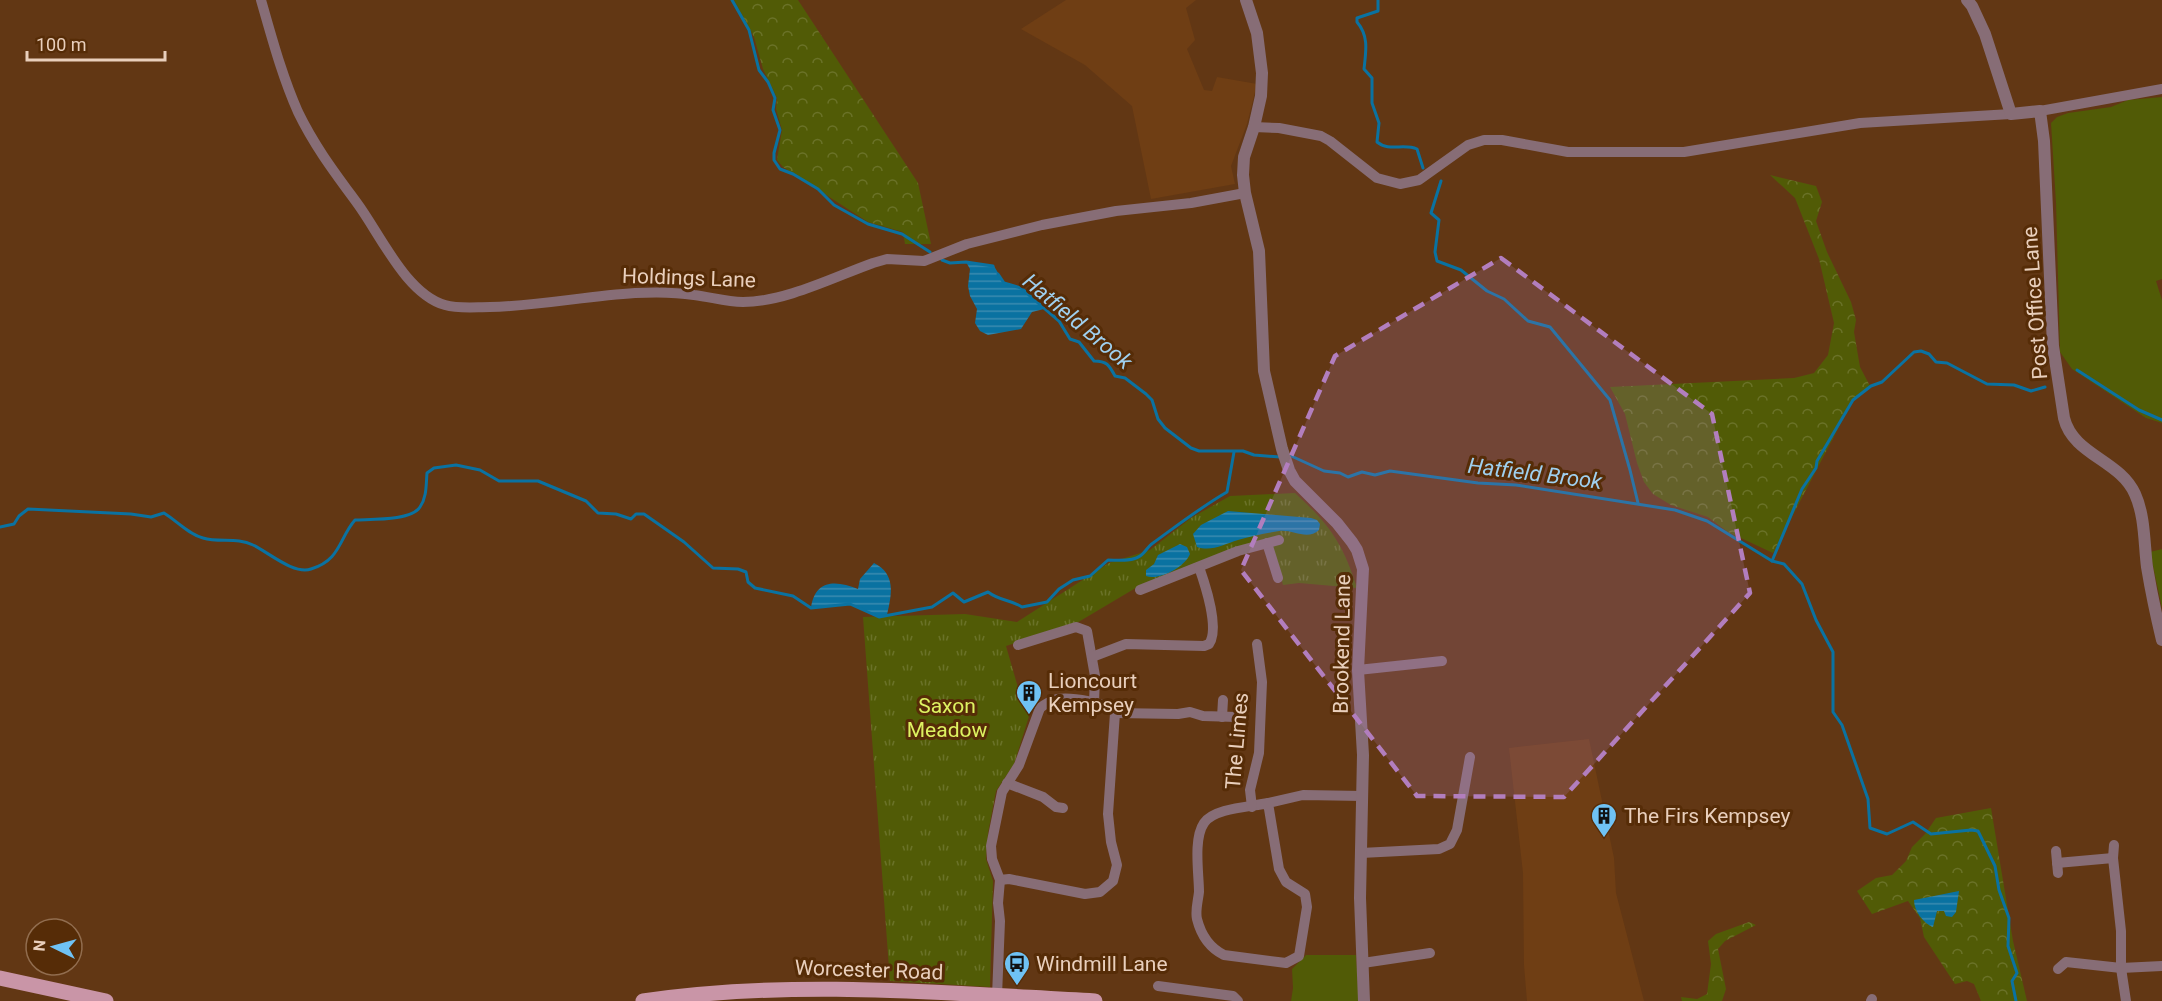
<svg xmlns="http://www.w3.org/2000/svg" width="2162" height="1001" font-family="Roboto,sans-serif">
  <defs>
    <pattern id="forest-crowns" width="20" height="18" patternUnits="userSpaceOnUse" patternTransform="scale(1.5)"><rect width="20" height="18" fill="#515b06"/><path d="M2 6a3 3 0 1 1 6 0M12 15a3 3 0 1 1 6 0" fill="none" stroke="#6a7228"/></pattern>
    <pattern id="park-tufts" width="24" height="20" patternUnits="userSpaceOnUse" patternTransform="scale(1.5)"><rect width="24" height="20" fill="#515b06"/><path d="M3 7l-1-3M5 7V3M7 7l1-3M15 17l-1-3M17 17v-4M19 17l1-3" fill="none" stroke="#6a7228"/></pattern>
    <pattern id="water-rules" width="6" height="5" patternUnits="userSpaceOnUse" patternTransform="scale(1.5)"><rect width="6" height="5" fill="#0a72a1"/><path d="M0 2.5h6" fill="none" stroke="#3a8bb0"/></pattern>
  </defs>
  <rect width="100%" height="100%" fill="#623714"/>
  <g fill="#6f3e14">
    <polygon points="1066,0 1196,0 1186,8 1195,40 1187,49 1204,90 1212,91 1217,77 1257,84 1247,124 1231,166 1235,184 1151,199 1132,106 1085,65 1021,29"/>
    <polygon points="1589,739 1614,858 1616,893 1644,1001 1527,1001 1524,965 1523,873 1509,748"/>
  </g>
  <g fill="#515b06">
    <polygon points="2162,97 2162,279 2156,281 2162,300 2162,423 2146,418 2072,369 2060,352 2056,203 2051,123 2057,117 2068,113 2111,107 2128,100"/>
    <polygon points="2162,549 2162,608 2150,552"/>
    <polygon points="1306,955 1356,955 1359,1001 1291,1001 1293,988 1292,969"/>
  </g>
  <g fill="url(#forest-crowns)">
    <polygon points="734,0 798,0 918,183 931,244 905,244 903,232 868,222 783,167 777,160 782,130 776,109 777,98 763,69 754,37"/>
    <polygon points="1770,175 1816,186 1822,202 1816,221 1827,252 1851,302 1856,320 1854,332 1860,367 1870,386 1853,400 1773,553 1728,532 1708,517 1671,505 1653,494 1644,482 1637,463 1625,414 1610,387 1794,378 1814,373 1828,355 1834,323 1819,259 1795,198"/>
    <polygon points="1991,808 2013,941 2027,1001 1981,1001 1974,984 1967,981 1955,984 1924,937 1920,918 1908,901 1872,914 1857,891 1876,878 1892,875 1906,861 1912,847 1925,834 1936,818"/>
    <polygon points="1749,922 1756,925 1725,941 1718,949 1726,989 1722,1001 1682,1001 1681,997 1697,999 1707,994 1711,964 1708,941 1716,934"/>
  </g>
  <path fill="url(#park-tufts)" d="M1295 493C1329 524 1343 543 1357 588L1299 583 1283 585 1271 541 1139 586 1075 624 1006 646 1019 691 1031 710 1014 764 996 791 988 833 986 859 993 881 990 987 890 981 863 617 965 614 1017 622 1109 563 1150 550 1191 518 1230 496Z"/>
  <g fill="url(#water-rules)">
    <polygon points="966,262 994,266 1004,283 1021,288 1044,309 1032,312 1021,329 988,335 980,331 975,323 977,309 970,296 968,286 970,269"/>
    <path d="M1228 511 1311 518 1317 520 1320 524 1319 530C1307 541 1293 529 1279 531 1266 533 1251 536 1238 540 1224 544 1212 552 1197 547L1193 534 1201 525Z"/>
    <path d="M1180 544 1187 547 1190 554C1185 567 1159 581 1146 576V570L1154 564 1158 555Z"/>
    <path d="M874 563C896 574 892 594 887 615L879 617 850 604 811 608C815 579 836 580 858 589L860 579Z"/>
    <path d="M1959 891 1956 912 1952 917 1946 916 1944 911H1937L1933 927C1923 923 1914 911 1914 900Z"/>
  </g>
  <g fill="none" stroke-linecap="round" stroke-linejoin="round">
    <g stroke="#0a72a1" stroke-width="3">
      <polyline points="732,0 749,30 759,70 768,82 775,98 773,110 780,130 774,153 774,160 780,169 793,174 818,189 834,205 868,224 902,234 930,252"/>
      <path d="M1378 0V11L1357 18V22C1369 36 1366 51 1364 69L1372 78V103L1379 123 1377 142C1389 152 1404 143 1417 149L1423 168"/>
      <polyline points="1441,181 1431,213 1439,220 1435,252 1437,261 1461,270 1487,291 1504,299 1528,321 1550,327 1610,400 1630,470 1638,503"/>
      <polyline points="942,260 950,263 966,262 993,266"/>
      <path d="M998 274 1004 283 1021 288 1059 321 1070 339 1079 342 1094 361C1107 361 1109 365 1115 376L1125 378 1146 394 1152 400 1158 419 1165 428 1191 448 1199 451H1243L1254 455 1280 457"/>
      <polyline points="2077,370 2139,410 2162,420"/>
      <polyline points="1289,455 1324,471 1340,473 1348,477 1362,472 1375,475 1390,471 1478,483 1516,485 1675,510 1707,521 1772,561 1784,564 1802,584 1816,620 1833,652 1833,712 1842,725 1868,799 1870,828 1887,834 1913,822 1931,834 1971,830 1978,831 1995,866 1999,890 2009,918 2008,946 2017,973 2012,981 2016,1001"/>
      <path d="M0 527 14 524 19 516 28 509 131 514 151 517 164 513C177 521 188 534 203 538 219 543 237 537 253 545 268 552 294 575 311 569 341 560 339 538 355 520 371 519 411 521 420 507 427 497 426 484 427 473L434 468 456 465 480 470 499 481H538L586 501 598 513 616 514 631 519 636 514H644L684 542 713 568 738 569 746 572 748 582 755 588 793 596 811 608 850 604 879 617 932 607 953 593 964 602 988 592C1000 601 1009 599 1022 607L1047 602 1059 589 1073 580 1090 576 1108 560C1117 560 1132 562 1140 556 1145 553 1148 546 1153 543 1178 525 1201 507 1227 492L1234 452"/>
      <polyline points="1772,561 1802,489 1816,468 1817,461 1853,400 1871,386 1882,382 1914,352 1921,351 1929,354 1936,362 1947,363 1987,384 2014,385 2031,391 2045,387"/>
    </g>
    <g stroke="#876d76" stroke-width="10">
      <path d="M261 0C272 38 282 76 298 112 315 147 335 173 357 203 380 234 406 294 445 305 459 309 475 307 490 307 539 306 586 296 635 293 654 292 675 292 694 295 711 297 726 302 743 302 785 302 834 277 873 263L887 259 924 261 967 244 1042 225 1116 211 1191 203 1245 193"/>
      <polyline points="2040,111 2162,89"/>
      <polyline points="1254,127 1279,128 1321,136 1330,141 1377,178 1400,184 1419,180 1468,145 1484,140 1502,140 1568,152 1684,152 1860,123 2011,114"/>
      <polyline points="1267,543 1278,578"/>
      <polyline points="1140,590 1238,551 1279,540"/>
      <polyline points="1018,645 1076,627 1087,631 1095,676 1094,703"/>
      <path d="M1092 657 1126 644 1204 646 1209 644C1220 629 1205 584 1199 567"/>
      <polyline points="1358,670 1442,661"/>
      <polyline points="1222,717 1223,700"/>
      <polyline points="1007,783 1043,797 1056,807 1063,808"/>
      <path d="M1268 803C1250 807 1214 808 1204 823 1193 839 1199 874 1199 892 1198 901 1195 911 1197 919 1201 935 1210 948 1224 955L1286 963 1299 956 1307 907 1305 894 1286 882 1279 869 1268 803 1303 795 1363 796"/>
      <polyline points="1252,807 1250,790 1259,753 1262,682 1257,644"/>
      <polyline points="2056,851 2058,873"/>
      <polyline points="1361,853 1439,849 1450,844 1457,830 1470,757"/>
      <polyline points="2113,858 2114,845"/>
      <polyline points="2057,863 2113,858 2121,931 2121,968 2066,962 2058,969"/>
      <polyline points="1000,880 1009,879 1085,894 1100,892 1113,881 1117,865 1111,842 1108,814 1115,713"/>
      <polyline points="1363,963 1430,953"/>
      <polyline points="1158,986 1233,996 1238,1001"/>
      <path d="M997 996 1000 921 998 903 1000 880 992 859 991 846 1002 792 1019 765 1040 708C1045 704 1050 701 1057 699 1071 697 1107 702 1115 713L1178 714 1190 712 1203 716 1237 717"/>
      <polyline points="1871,1001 1872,999"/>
      <polyline points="2126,1001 2121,968 2162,966"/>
    </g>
    <g stroke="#876d76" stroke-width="12">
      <polyline points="1246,0 1257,33 1262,73 1261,96 1254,127 1244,157 1243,175 1245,193 1259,251 1264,371 1282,449 1289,470 1295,481 1337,523 1352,542 1357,550 1363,569 1358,670 1363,755 1360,898 1364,1001"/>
      <path d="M1967 0 1972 6 1985 34 2011 114 2040 111 2044 141 2053 346 2064 418C2073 455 2120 460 2135 494 2145 516 2144 543 2147 567 2151 591 2156 615 2162 640"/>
    </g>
    <g stroke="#c995a7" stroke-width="15">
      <polyline points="0,978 106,1001"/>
      <path d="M643 1001C793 979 944 993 1095 1001"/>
    </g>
  </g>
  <path fill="#b27ebe" fill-opacity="0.2" stroke="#b27ebe" stroke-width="4.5" stroke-dasharray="12 8" stroke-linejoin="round" d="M1501 258 1712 414 1750 593 1564 797 1417 796 1241 570 1335 356Z"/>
  <defs>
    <symbol id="building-pin" viewBox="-11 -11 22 30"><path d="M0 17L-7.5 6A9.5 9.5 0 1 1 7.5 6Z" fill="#6fc2f4" stroke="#562c07"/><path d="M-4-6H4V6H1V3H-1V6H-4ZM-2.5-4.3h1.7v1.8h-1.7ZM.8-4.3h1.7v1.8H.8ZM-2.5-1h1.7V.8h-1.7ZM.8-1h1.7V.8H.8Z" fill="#111"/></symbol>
    <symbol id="bus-pin" viewBox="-11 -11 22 30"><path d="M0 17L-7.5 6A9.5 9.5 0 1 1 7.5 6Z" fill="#6fc2f4" stroke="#562c07"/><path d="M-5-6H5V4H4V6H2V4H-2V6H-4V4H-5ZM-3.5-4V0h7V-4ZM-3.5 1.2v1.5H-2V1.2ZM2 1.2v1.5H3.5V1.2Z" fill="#111"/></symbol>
  </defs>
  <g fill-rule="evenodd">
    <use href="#building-pin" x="1014" y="678" width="30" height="40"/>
    <use href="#building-pin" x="1589" y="801" width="30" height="40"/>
    <use href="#bus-pin" x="1002" y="949" width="30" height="40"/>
  </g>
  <g text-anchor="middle" stroke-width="6" stroke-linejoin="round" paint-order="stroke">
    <g font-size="21" fill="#e9cfbc" stroke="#562c07">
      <text transform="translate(689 278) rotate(2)" y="7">Holdings Lane</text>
      <text transform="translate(2035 303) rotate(-94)" y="7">Post Office Lane</text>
      <text transform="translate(1342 644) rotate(-89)" y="7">Brookend Lane</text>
      <text transform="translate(1237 741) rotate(-85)" y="7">The Limes</text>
      <text transform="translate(869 970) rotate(2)" y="7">Worcester Road</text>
    </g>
    <g font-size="21" fill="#e9cfbc" stroke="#562c07" text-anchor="start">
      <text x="1048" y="688">Lioncourt<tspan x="1048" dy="24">Kempsey</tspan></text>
      <text x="1624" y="823">The Firs Kempsey</text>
      <text x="1036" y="971">Windmill Lane</text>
    </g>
    <g font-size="21" fill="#ddf261" stroke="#562c07">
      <text x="947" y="713">Saxon<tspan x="947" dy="24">Meadow</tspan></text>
    </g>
    <g font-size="22" font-style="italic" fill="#9fd0ef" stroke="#562c07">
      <text transform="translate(1078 321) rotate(40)" y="8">Hatfield Brook</text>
      <text transform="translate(1535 473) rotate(7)" y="8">Hatfield Brook</text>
    </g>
  </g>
  <g transform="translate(54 947) rotate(275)"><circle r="28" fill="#562c07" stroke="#916d4f" stroke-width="1.5"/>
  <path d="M0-4.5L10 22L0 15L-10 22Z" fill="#6fc2f4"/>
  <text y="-9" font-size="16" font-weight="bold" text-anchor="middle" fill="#e9cfbc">N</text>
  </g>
  <path d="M27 51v9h138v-9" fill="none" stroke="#e9cfbc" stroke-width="3"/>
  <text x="36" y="51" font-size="18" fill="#e9cfbc" stroke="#562c07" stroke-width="4.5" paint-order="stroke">100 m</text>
</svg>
